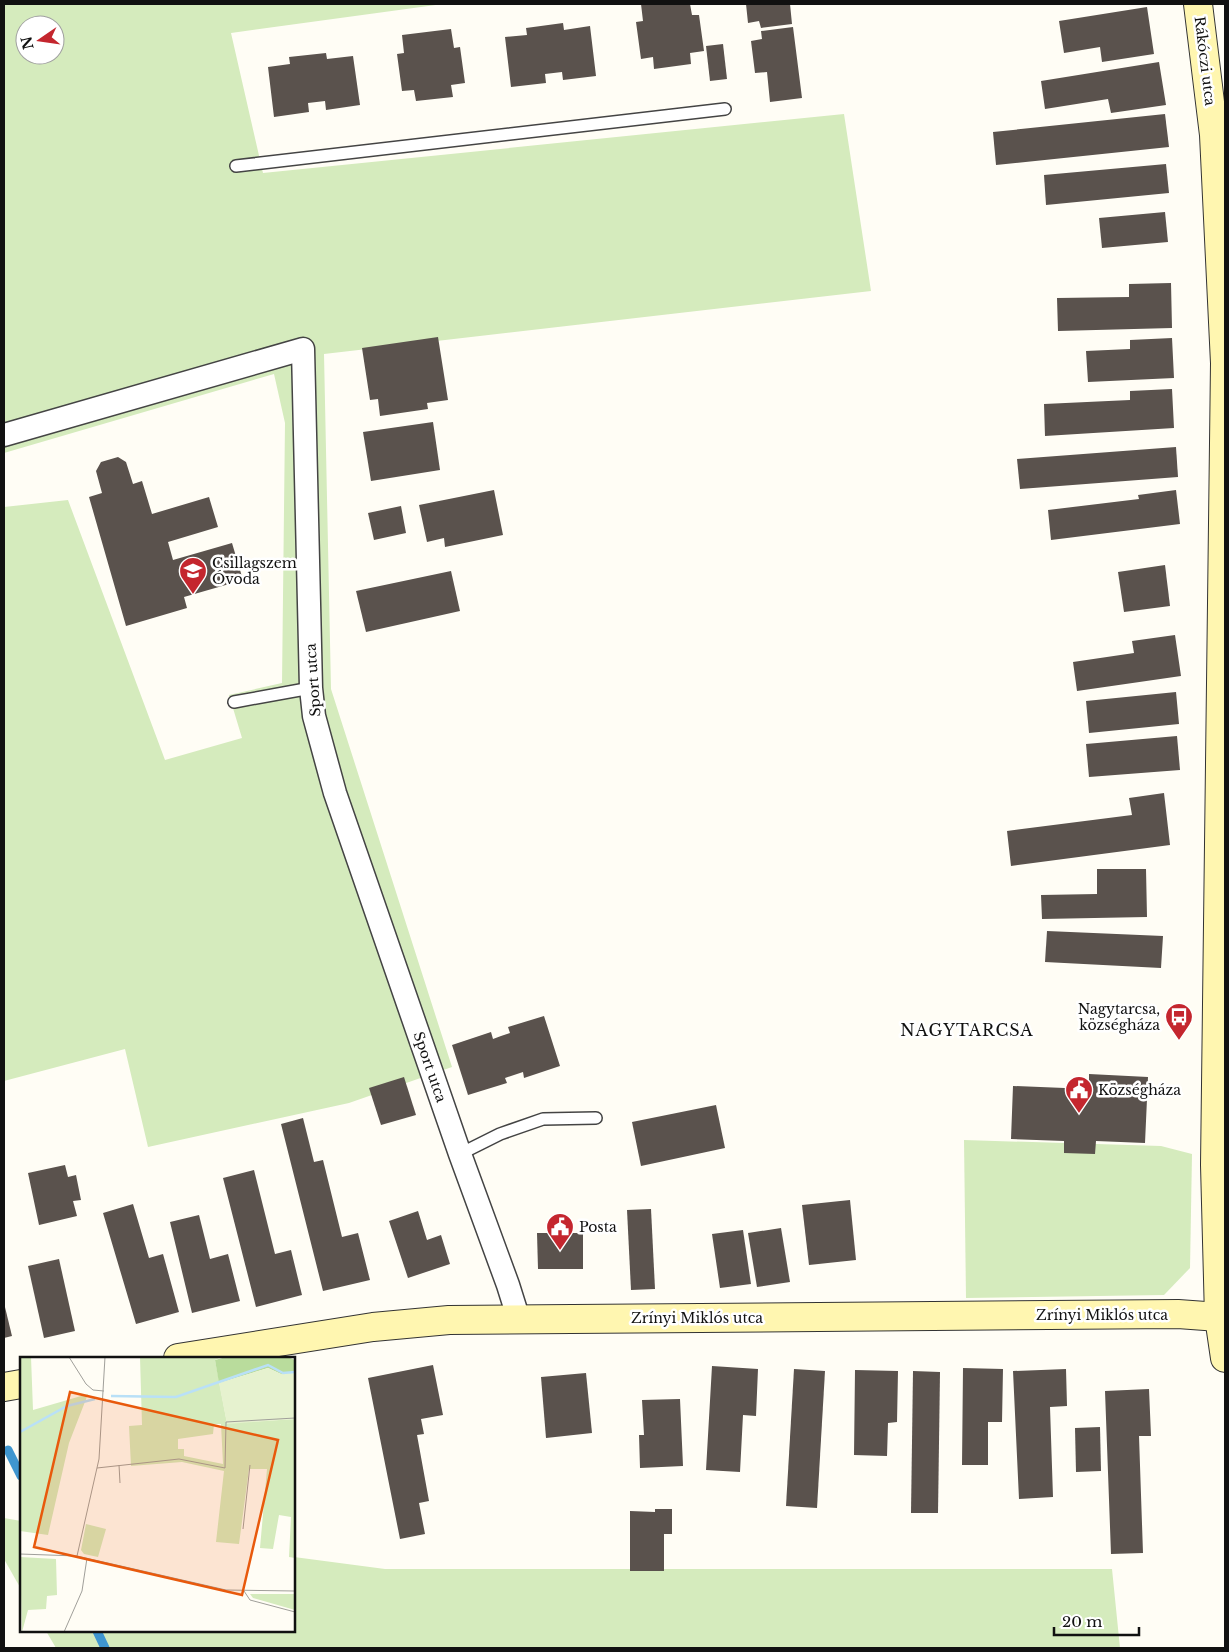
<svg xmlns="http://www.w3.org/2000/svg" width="1229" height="1652" font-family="'Libre Baskerville',serif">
  <rect width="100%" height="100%" fill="#fffdf5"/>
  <g fill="#d5ebbd" fill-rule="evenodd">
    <path d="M4 4H443L231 33 263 173 844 114 871 291 324 354 331 689 452 1067 349 1103 148 1147 125 1049 4 1081V507L68 500 165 760 242 738 229 695 282 683 285 423 274 374 4 453ZM25 25H55V55H25Z"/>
    <polygon points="964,1140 1161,1146 1192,1154 1190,1268 1164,1295 966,1298"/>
    <polygon points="4,1518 21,1521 21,1589 4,1559"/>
    <polygon points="294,1557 385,1569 1112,1569 1120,1648 56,1648 46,1631 294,1631"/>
  </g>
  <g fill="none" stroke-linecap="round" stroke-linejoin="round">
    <g stroke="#3f96cf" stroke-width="9">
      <polyline points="8,1450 21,1476"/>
      <polyline points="97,1631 105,1648"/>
    </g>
  </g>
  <g fill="#5a524d">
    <polygon points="641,4 690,4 692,15 699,15 704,51 690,53 691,64 654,69 653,57 641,59 636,22 643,21"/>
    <polygon points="746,4 790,4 792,24 761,28 759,21 748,23"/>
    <polygon points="1147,7 1154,54 1102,62 1100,47 1064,53 1059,21"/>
    <polygon points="563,23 564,30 590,26 596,76 563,80 562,72 545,74 546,83 511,87 505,37 527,35 526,28"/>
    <polygon points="793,27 802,98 770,102 767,72 755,73 751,41 762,39 761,31"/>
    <polygon points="451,29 454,48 460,47 465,83 451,85 453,97 416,101 414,90 402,91 397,54 404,53 402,35"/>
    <polygon points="723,44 727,79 710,81 706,46"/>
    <polygon points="326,53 327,59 353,56 360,105 326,110 325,101 308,103 309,112 274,117 268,67 290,64 289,57"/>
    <polygon points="1159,62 1166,105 1111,113 1108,99 1045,109 1041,81"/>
    <polygon points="1165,114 1169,147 996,165 993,132"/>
    <polygon points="1166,164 1169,193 1046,205 1044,175"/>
    <polygon points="1165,212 1168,242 1102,248 1099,218"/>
    <polygon points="1171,283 1172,328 1058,331 1057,298 1129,297 1129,284"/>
    <polygon points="438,337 448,400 427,403 428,409 380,416 378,399 370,400 362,348"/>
    <polygon points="1172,338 1174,378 1088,382 1086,351 1130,349 1130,340"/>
    <polygon points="1172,389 1174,428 1045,436 1044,404 1130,400 1130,391"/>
    <polygon points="433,422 440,470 371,481 363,432"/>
    <polygon points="1176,447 1178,477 1020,489 1017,459"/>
    <polygon points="118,457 126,462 133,484 142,481 152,514 209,497 218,527 168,542 173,560 232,543 243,580 184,597 187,608 126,626 89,497 102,493 96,471 101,462"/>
    <polygon points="494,490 503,535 445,547 444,538 427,542 419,505"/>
    <polygon points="1176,490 1180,524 1051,540 1048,510 1139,499 1138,495"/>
    <polygon points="401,506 406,533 374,540 368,513"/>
    <polygon points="1165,565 1170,606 1124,612 1118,572"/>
    <polygon points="451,571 460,611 366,632 356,591"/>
    <polygon points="1175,635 1181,676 1077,691 1073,662 1134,653 1132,641"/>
    <polygon points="1176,692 1179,724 1089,733 1086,701"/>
    <polygon points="1177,736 1180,770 1089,777 1086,744"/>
    <polygon points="1164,793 1170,845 1011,866 1007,831 1132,815 1129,798"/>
    <polygon points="1097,869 1146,869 1147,917 1042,919 1041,895 1097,894"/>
    <polygon points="1047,931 1163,936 1161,968 1045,962"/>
    <polygon points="544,1016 560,1066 524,1078 523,1072 505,1078 507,1083 468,1095 452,1045 491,1032 493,1039 501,1036 510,1033 508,1027"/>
    <polygon points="1089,1074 1148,1077 1145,1143 1096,1141 1095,1154 1064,1153 1064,1141 1011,1139 1013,1086 1089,1089"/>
    <polygon points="404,1077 416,1115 381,1125 369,1088"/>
    <polygon points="716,1105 725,1148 641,1166 632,1122"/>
    <polygon points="303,1118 314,1162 323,1160 342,1237 358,1233 370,1280 323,1291 281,1124"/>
    <polygon points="65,1165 68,1177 76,1175 81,1200 73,1201 77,1216 39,1225 28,1173"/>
    <polygon points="254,1170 275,1254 291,1250 302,1295 256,1307 223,1178"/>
    <polygon points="850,1200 856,1260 809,1265 802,1205"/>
    <polygon points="133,1204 149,1258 163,1254 179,1312 136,1324 103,1213"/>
    <polygon points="651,1209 655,1289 631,1290 627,1210"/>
    <polygon points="418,1211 427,1240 441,1235 450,1264 408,1278 389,1221"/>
    <polygon points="199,1215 210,1259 228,1254 240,1301 192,1313 170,1222"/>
    <polygon points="781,1228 790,1282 757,1287 748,1233"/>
    <polygon points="743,1230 751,1284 720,1288 712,1234"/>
    <polygon points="537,1233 583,1233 583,1269 538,1269"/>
    <polygon points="59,1259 75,1331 44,1338 28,1266"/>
    <polygon points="4,1303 12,1336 4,1338"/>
    <polygon points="433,1365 443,1415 421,1419 424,1434 417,1435 429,1501 419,1503 425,1534 400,1539 368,1378"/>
    <polygon points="712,1366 758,1369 756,1416 743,1415 740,1472 706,1470"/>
    <polygon points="963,1368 1003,1369 1002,1422 988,1422 988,1465 962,1465"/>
    <polygon points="794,1369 825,1371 817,1508 786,1506"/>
    <polygon points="1066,1369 1067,1406 1050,1407 1053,1497 1019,1499 1013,1371"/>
    <polygon points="855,1370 898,1371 897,1422 888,1423 887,1456 854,1455"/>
    <polygon points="913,1371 940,1372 938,1513 911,1513"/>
    <polygon points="586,1373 592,1433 546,1438 541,1377"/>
    <polygon points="1149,1389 1151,1436 1139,1436 1143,1553 1111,1554 1105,1391"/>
    <polygon points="680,1399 683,1466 640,1468 639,1435 644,1435 642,1400"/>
    <polygon points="1100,1427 1101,1471 1076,1472 1075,1428"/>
    <polygon points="655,1509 672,1509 672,1534 664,1534 664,1571 630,1571 630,1511 655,1512"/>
  </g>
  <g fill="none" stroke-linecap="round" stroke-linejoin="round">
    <defs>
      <g id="lane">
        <polyline points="236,166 725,109"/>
        <polyline points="234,702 311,688"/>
        <polyline points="460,1154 500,1134 543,1119 596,1118"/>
      </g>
      <polyline id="street" points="4,435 303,349 311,688 314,716 335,793 460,1154 508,1285 519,1320"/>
      <g id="secondary">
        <polyline points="1198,4 1214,135 1225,363 1215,1165 1219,1317 1225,1358"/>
        <polyline points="178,1358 373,1327 449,1320 1178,1314 1219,1317"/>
        <polyline points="4,1387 21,1384"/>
      </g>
    </defs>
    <use href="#lane" stroke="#444" stroke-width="14"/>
    <use href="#street" stroke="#444" stroke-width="25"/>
    <use href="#secondary" stroke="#333" stroke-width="30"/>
    <use href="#lane" stroke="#fff" stroke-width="11"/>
    <use href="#street" stroke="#fff" stroke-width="22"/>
    <use href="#secondary" stroke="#fff6b0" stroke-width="28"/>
  </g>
  <defs>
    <symbol id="school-pin" viewBox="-11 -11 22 30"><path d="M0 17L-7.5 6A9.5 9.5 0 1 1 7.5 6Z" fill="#c4262e" stroke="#fff"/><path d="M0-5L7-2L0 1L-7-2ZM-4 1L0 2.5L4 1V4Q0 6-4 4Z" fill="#fff"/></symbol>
    <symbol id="bus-pin" viewBox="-11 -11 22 30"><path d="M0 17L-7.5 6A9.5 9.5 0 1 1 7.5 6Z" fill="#c4262e" stroke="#fff"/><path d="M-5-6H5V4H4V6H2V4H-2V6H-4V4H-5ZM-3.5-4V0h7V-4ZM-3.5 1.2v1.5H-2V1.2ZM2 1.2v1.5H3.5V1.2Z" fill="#fff"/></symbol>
    <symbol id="civic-pin" viewBox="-11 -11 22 30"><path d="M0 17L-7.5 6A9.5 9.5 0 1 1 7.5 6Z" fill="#c4262e" stroke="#fff"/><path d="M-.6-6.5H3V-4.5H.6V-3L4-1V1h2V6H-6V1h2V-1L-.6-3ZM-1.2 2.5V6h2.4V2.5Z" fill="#fff"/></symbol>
  </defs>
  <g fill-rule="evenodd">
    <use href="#school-pin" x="177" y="555" width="32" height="43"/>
    <use href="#bus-pin" x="1163" y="1001" width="32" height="43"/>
    <use href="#civic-pin" x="1063" y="1074" width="32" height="43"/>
    <use href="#civic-pin" x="544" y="1211" width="32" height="43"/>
  </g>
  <g text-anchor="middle" stroke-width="5" stroke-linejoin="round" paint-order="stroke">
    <g font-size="14" fill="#111" stroke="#fff">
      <text transform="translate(1205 61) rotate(83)" y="5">Rákóczi utca</text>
      <text transform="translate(313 680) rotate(-94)" y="5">Sport utca</text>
      <text transform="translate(430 1067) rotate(71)" y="5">Sport utca</text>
      <text x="1102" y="1320">Zrínyi Miklós utca</text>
      <text x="697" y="1323">Zrínyi Miklós utca</text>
    </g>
    <g font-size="14" fill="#111" stroke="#fff" text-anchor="start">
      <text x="212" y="568">Csillagszem<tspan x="212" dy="16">Óvoda</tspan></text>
      <text x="1160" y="1014" text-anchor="end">Nagytarcsa,<tspan x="1160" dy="16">községháza</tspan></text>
      <text x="1098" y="1095">Községháza</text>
      <text x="579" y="1232">Posta</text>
    </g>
    <g font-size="16" letter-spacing="1" fill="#111" stroke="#fff">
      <text x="967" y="1036">NAGYTARCSA</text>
    </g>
  </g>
  <g transform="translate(20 1357)">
    <rect width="275" height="275" fill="#fffdf5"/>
    <path d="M0 0H11L13 53 68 37 49 86 28 178 0 174ZM120 0H202L195 3 207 66 275 62V201L269 200 271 160 259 158 253 192 240 191 247 112H229L219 187 196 185 204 114 162 105 111 109 109 69 122 68ZM194 67H201L203 107 164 99V92H158V82L193 77ZM66 167 86 172 78 200 64 197 61 193ZM0 200 36 202 37 238 27 239 26 252 8 253 2 275ZM230 237H275V253L233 241Z" fill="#d5ebbd" fill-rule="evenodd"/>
    <path d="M206 0H268L275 3V16L261 17 248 11 199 26 195 3Z" fill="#b9dc9c"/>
    <path d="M248 11 261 17 275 16V62L207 67 199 26Z" fill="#e6f2cf"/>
    <path fill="none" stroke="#b9e0f7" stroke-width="2.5" d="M91 39 156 40 248 8 263 16 275 15M0 75 47 49 75 42"/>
    <path fill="none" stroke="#a09f9a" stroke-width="1" d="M49 0 66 27 73 33 84 34M99 108 100 126M77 111 159 102 205 111 206 65 275 61M223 172 230 108M0 197 57 199 206 233 275 234M57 199 79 102 85 0M224 234 230 243 275 255M44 275 62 234 67 201"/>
    <path fill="#e8590c" fill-opacity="0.15" stroke="#e8590c" stroke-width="2.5" d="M50 35 258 83 222 238 14 190Z"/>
    <rect width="275" height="275" fill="none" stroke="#111" stroke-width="2.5"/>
  </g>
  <rect width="1229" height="1652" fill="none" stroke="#111111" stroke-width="10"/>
  <g transform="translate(40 40) rotate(257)"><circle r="24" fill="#ffffff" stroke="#a0a0a0"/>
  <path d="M0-4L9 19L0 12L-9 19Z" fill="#c4262e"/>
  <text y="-8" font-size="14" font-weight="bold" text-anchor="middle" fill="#111111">N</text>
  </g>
  <path d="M1054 1627v8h85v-8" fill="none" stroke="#111111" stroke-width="2.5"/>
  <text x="1062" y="1627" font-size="15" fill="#111111" stroke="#ffffff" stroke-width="4" paint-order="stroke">20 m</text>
</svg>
